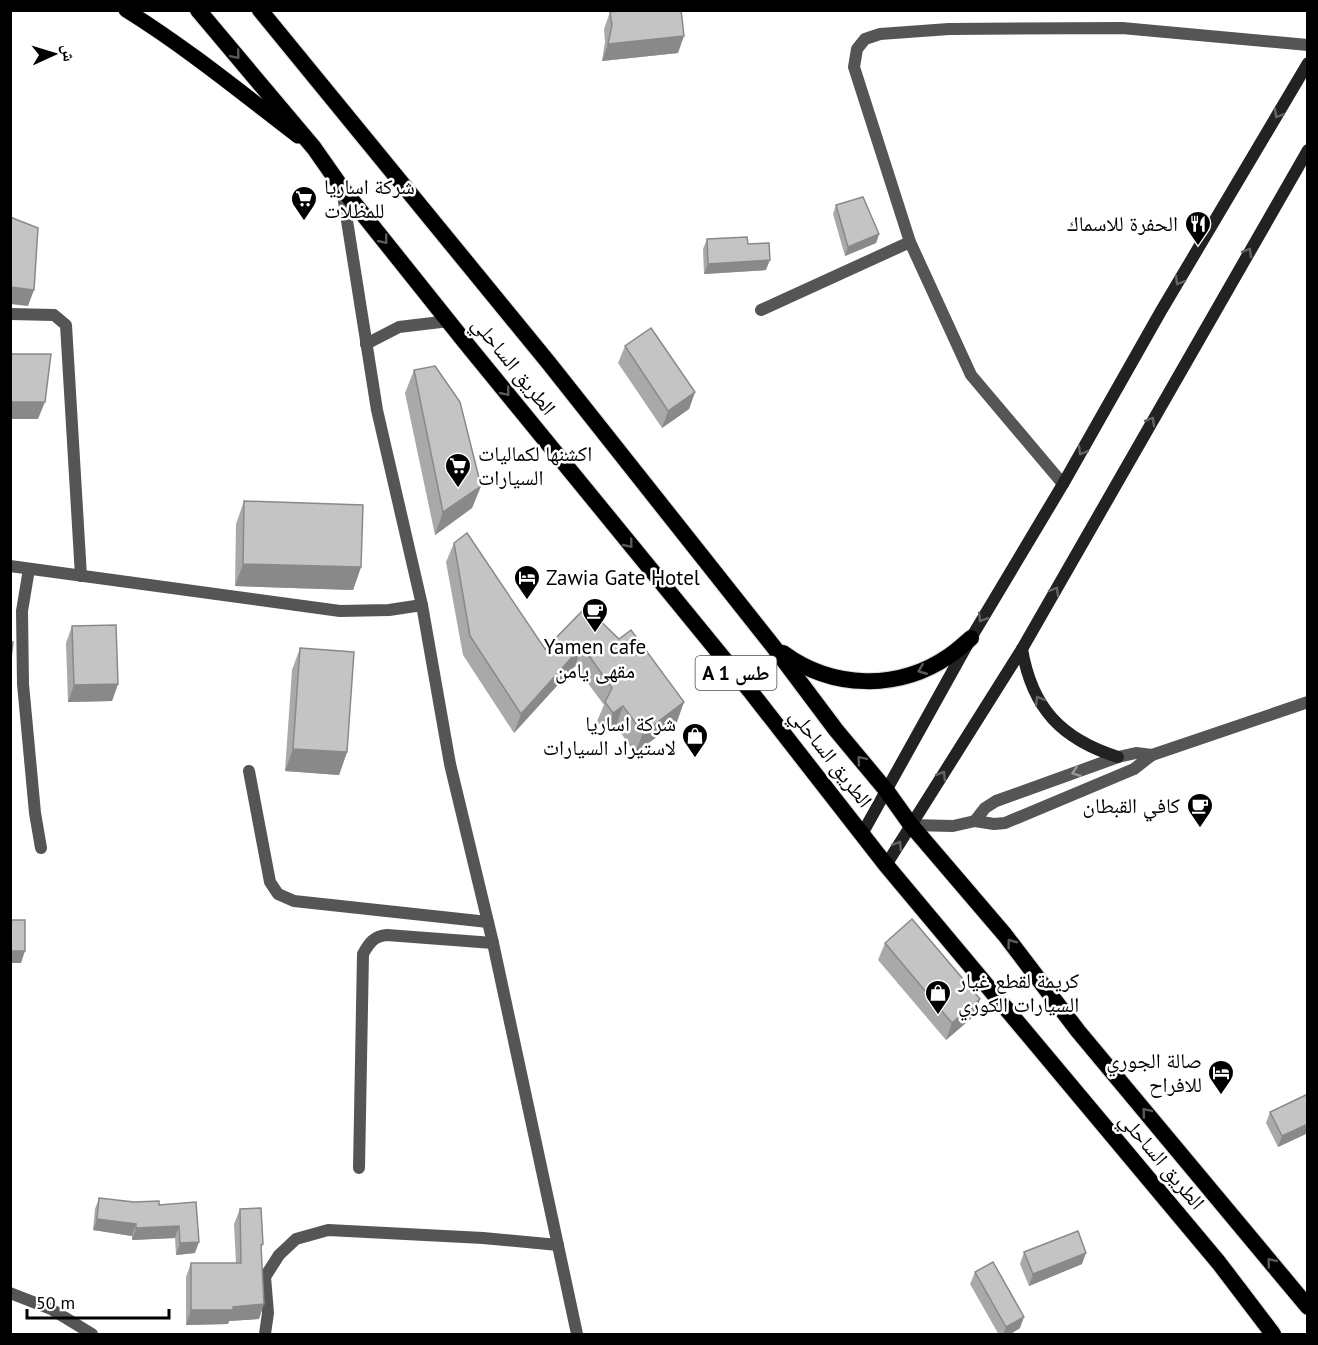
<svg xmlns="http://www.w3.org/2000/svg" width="1318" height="1345" font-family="'PT Sans','Noto Naskh Arabic',sans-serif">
  <rect width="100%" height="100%" fill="#fff"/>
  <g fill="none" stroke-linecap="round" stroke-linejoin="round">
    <defs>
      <path id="primary" d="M126 10C187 48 242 93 298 136"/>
      <g id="trunk">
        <polyline points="198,10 314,148 342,188 465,342 751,692 886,865 1219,1263 1273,1334"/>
        <polyline points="260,10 548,362 773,646 836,730 886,790 911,825 1005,935 1078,1031 1308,1307"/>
        <path d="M783 653C832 689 898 691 949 656 957 651 964 644 971 638"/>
      </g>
    </defs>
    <use href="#primary" stroke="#dbdbdb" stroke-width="16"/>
    <use href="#trunk" stroke="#dbdbdb" stroke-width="18"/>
    <g stroke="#555" stroke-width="12">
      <polyline points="342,189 377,410 422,605 450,764 493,943 577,1334"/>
      <polyline points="761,310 910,242"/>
      <polyline points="10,314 54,315 66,325 81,576"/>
      <polyline points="366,344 399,327 449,321"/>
      <polyline points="1063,484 971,375 910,242 854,67 857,49 865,39 880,34 949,29 1122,28 1308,45"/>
      <polyline points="10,566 340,611 389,610 422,605"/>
      <polyline points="29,569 22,611 23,684 35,813 41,848"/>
      <polyline points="249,771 270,882 278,894 294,901 488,922"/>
      <polyline points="975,821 985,808 996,801 1118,757 1136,753 1152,755 1308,702"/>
      <polyline points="911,825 953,826 975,821 994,824 1005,823 1134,769 1152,755"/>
      <path d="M359 1168 363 954C369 943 374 936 387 935L493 943"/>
      <polyline points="10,1293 51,1309 92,1334"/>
      <polyline points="265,1334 268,1313 265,1277 279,1255 296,1239 328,1230 483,1238 558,1245"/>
    </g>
    <g stroke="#222" stroke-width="12">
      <path d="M1022 649C1032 708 1061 739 1118 757"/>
      <polyline points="862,834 971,638 1063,484 1161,311 1308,63"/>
      <polyline points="886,865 1022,649 1308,150"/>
    </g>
    <use href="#primary" stroke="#000" stroke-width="15"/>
    <use href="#trunk" stroke="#000" stroke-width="16"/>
  </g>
  <g fill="#a9a9a9">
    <polygon points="610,12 678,53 602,61 605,42 604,29"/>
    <polygon points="836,205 879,234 876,243 845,256 833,214"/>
    <polygon points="707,239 748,244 766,270 704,274 703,249"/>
    <polygon points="625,346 695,392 689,409 662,428 618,363"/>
    <polygon points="414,370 481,486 472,508 435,535 405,393"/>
    <polygon points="244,501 361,567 353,590 235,586 236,524"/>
    <polygon points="454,543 545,649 586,607 677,722 635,753 616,726 606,733 597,721 604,705 575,666 514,733 463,655 446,562"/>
    <polygon points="72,626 118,684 112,701 68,702 66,643"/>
    <polygon points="300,648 347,752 339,775 285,771 292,670"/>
    <polygon points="885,943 980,999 974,1016 946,1040 878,960"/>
    <polygon points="1308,1094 1308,1133 1278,1147 1266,1123 1270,1112"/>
    <polygon points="99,1198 159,1205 196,1202 195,1253 176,1255 175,1238 132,1240 132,1236 93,1230 95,1209"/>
    <polygon points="240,1209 263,1244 261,1249 259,1319 229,1321 228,1324 186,1325 186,1277 191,1263 236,1263 234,1224"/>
    <polygon points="1024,1252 1082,1264 1029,1286 1020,1264"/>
    <polygon points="975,1272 1020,1328 1009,1335 999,1335 970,1284"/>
  </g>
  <g fill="#898989">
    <polygon points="684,36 678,53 602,61 608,44"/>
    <polygon points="879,234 876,243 845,256 848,247"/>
    <polygon points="770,260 766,270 704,274 708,264"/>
    <polygon points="10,287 34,290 28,306 10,304"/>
    <polygon points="695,392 689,409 662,428 668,411"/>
    <polygon points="10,402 45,402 38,419 10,419"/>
    <polygon points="481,486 472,508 435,535 443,512"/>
    <polygon points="243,564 361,567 353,590 235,586"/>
    <polygon points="582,646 575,666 514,733 521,714"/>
    <polygon points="118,684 112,701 68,702 74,685"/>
    <polygon points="684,702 677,722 635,753 643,733"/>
    <polygon points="623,706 616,726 606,733 613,713"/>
    <polygon points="293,749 347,752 339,775 285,771"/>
    <polygon points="10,951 25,951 21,963 10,963"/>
    <polygon points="980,999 974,1016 946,1040 952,1023"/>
    <polygon points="1308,1124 1308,1133 1278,1147 1282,1136"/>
    <polygon points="97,1219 136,1224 132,1236 93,1230"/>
    <polygon points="179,1226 175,1238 132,1240 136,1228"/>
    <polygon points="199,1242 195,1253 176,1255 180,1243"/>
    <polygon points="1086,1253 1082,1264 1029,1286 1033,1274"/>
    <polygon points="264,1304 259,1319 229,1321 228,1324 186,1325 191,1310"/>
    <polygon points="1024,1317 1020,1328 1009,1335 1003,1335 1006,1327"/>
  </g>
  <g fill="#c4c4c4" stroke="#898989" stroke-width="1.5">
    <polygon points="627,10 681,10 684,36 608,44 612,25 610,12"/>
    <polygon points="863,197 879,234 848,247 836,205"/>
    <polygon points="10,217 38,228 34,290 10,287"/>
    <polygon points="747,237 748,244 769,243 770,260 708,264 707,239"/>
    <polygon points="651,328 695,392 668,411 625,346"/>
    <polygon points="10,354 51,354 45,402 10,402"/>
    <polygon points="435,366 460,402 481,486 443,512 414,370"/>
    <polygon points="244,501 363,505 361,567 243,564"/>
    <polygon points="467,533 545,649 586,607 619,639 631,630 684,702 643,733 623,706 613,713 605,702 612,688 582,646 521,714 470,636 454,543"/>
    <polygon points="116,625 118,684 74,685 72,626"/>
    <polygon points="10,642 13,642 10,667"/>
    <polygon points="300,648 354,652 347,752 293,749"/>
    <polygon points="912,919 980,999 952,1023 885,943"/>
    <rect x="10" y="920" width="15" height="31"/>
    <polygon points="1308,1094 1308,1124 1282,1136 1270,1112"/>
    <polygon points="99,1198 134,1202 159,1201 159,1205 196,1202 199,1242 180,1243 179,1226 136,1228 136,1224 97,1219"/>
    <polygon points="261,1208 263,1244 261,1245 264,1304 233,1307 233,1310 191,1310 191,1263 241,1263 240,1209"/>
    <polygon points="1078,1231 1086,1253 1033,1274 1024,1252"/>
    <polygon points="993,1262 1024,1317 1006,1327 975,1272"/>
  </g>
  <defs><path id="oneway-chevron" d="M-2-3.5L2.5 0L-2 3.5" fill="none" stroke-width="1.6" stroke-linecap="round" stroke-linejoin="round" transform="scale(1.5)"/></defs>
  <g stroke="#595959">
    <use href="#oneway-chevron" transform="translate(236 55) rotate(50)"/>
    <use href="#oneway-chevron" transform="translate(384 240) rotate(51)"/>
    <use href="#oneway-chevron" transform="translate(506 392) rotate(51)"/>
    <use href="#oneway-chevron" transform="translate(629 544) rotate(51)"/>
    <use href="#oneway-chevron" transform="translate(922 670) rotate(158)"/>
    <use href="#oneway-chevron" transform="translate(861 760) rotate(-130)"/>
    <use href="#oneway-chevron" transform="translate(1011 943) rotate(-127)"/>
    <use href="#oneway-chevron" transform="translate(1146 1112) rotate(-130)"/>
    <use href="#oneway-chevron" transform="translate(1271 1262) rotate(-129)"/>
  </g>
  <g stroke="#646464">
    <use href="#oneway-chevron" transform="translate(1278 114) rotate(120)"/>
    <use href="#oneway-chevron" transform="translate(1248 252) rotate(-60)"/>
    <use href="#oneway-chevron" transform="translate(1179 281) rotate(121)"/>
    <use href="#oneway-chevron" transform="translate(1151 421) rotate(-60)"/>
    <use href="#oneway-chevron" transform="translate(1082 451) rotate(120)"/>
    <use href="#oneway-chevron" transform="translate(1055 591) rotate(-60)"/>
    <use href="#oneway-chevron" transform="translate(982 618) rotate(121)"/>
    <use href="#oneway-chevron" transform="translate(1039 700) rotate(-121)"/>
    <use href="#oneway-chevron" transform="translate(942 775) rotate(-58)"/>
    <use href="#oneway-chevron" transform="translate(898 845) rotate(-58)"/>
  </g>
  <use stroke="#999" href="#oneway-chevron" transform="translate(1076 772) rotate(160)"/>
  <defs>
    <symbol id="supermarket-pin" viewBox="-11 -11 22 30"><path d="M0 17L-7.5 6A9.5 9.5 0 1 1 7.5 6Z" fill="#000" stroke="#fff"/><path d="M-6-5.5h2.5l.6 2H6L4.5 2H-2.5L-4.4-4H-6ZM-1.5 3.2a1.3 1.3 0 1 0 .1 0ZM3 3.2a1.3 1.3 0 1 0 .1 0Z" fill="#fff"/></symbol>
    <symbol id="restaurant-pin" viewBox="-11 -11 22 30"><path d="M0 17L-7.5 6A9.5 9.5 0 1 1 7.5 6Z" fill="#000" stroke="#fff"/><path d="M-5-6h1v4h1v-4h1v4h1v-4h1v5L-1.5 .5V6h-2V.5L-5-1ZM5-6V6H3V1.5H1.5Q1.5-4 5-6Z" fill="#fff"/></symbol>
    <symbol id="hotel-pin" viewBox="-11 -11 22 30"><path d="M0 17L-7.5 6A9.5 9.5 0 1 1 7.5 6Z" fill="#000" stroke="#fff"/><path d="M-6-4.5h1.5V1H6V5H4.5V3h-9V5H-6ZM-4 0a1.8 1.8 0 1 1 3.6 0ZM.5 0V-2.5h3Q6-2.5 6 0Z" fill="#fff"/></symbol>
    <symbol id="cafe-pin" viewBox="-11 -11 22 30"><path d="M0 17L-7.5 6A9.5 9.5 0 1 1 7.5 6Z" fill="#000" stroke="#fff"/><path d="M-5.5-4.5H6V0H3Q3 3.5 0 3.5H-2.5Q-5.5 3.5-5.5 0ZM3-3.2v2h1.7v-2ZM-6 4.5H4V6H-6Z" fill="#fff"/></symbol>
    <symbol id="shop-pin" viewBox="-11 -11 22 30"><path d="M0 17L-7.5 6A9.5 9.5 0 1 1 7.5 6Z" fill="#000" stroke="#fff"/><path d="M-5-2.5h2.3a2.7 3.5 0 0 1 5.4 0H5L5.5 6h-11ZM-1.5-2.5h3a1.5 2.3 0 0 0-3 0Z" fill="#fff"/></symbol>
  </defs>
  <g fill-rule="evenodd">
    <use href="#supermarket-pin" x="289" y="184" width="30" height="40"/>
    <use href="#restaurant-pin" x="1183" y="209" width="30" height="40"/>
    <use href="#supermarket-pin" x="443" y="451" width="30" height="40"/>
    <use href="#hotel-pin" x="512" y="563" width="30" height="40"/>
    <use href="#cafe-pin" x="580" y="596" width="30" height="40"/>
    <use href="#shop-pin" x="680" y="721" width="30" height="40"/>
    <use href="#cafe-pin" x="1185" y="791" width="30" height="40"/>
    <use href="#shop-pin" x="923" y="978" width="30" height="40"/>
    <use href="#hotel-pin" x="1206" y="1058" width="30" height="40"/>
  </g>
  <g text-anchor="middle" stroke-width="5" stroke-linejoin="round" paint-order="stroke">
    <rect fill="#fff" stroke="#4c4c4c" stroke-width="1.5" x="695.5" y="656" width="81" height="34" rx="4.5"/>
    <g font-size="20" font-weight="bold" fill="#000">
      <text x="736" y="680">A 1 طس</text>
    </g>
    <g font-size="21" fill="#000" stroke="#fff" text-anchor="start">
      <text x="324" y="194">شركة اساريا<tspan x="324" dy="24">للمظلات</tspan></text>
      <text x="1178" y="231" text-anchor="end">الحفرة للاسماك</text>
      <text x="478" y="461">اكشنها لكماليات<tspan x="478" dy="24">السيارات</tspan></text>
      <text x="546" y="585">Zawia Gate Hotel</text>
      <text x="595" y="654" text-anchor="middle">Yamen cafe<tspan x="595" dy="24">مقهى يامن</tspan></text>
      <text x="676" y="731" text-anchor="end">شركة اساريا<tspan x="676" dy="24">لاستيراد السيارات</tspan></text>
      <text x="1180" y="813" text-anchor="end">كافي القبطان</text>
      <text x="958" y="988">كريمة لقطع غيار<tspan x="958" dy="24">السيارات الكوري</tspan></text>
      <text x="1202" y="1068" text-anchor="end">صالة الجوري<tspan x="1202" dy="24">للافراح</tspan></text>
    </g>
    <g font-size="21" fill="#000" stroke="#fff">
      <text transform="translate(514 366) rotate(51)" y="7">الطريق الساحلي</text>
      <text transform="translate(831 758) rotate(52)" y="7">الطريق الساحلي</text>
      <text transform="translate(1162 1161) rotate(50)" y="7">الطريق الساحلي</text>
    </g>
  </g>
  <rect width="1318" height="1345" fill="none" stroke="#000000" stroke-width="24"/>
  <g transform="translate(54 54) rotate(86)" stroke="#ffffff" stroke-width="4.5" paint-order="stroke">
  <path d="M0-4.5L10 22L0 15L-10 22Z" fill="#000000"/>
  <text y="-9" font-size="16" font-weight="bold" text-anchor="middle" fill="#000000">ش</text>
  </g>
  <path d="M27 1309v9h142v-9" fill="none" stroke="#000000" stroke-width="3"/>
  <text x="36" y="1309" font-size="18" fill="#000000" stroke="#ffffff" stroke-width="4.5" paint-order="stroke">50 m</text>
</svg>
